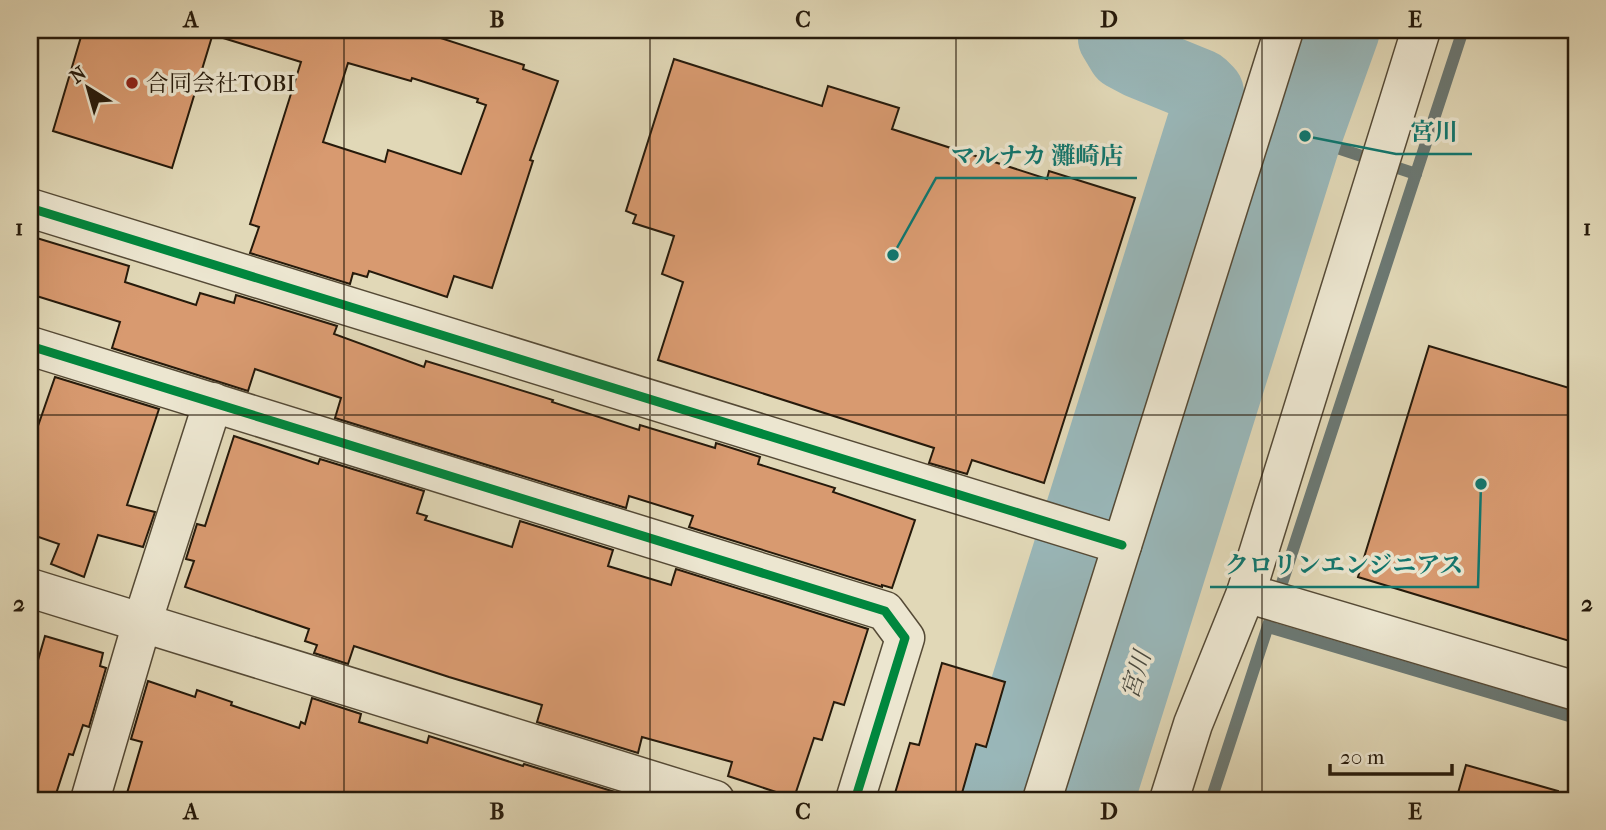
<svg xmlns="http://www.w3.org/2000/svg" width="1606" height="830" font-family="'IM FELL French Canon','Noto Serif JP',serif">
  <rect width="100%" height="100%" fill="#e1d8b7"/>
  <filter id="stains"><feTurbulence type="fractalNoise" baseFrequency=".00286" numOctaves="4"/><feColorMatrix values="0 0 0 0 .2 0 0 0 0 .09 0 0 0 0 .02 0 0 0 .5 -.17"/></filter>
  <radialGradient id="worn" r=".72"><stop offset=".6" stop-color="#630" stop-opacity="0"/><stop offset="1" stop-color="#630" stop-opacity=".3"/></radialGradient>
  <polygon fill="#99b7b9" stroke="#6b7873" stroke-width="2" points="1091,30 1149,30 1151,40 1225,83 1228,105 1233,110 1230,122 1223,123 1213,135 1202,176 1176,165 1182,144 1179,121 1164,99 1150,86 1091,65 1084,50"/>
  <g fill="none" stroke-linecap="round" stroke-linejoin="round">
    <g stroke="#606862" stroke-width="2">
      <polyline points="1097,30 1092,50 1095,59 1153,80 1169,94 1185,119 1189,144 1185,160 1197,165 1207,131 1224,114 1219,88 1147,45 1142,30"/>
      <path d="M1106 30 1102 52C1136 67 1160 66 1183 99 1189 108 1193 114 1195 124L1200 125 1212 111 1210 93 1141 52 1135 44 1133 30"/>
    </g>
    <g stroke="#6b7873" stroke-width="12">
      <polyline points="1216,109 1236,116"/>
      <polyline points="1286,131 1416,174"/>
      <polyline points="1268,627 1576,718"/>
      <polyline points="1211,800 1463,30"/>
    </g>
    <g stroke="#99b7b9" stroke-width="74">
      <polyline points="992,800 1209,107 1207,93 1200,86 1141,62 1124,53 1115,38 1117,30"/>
      <polyline points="1097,800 1305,136 1343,30"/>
    </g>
  </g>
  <g fill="#d89a70" stroke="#261a0b" stroke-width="2" fill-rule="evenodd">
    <polygon points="83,30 214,30 172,168 53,131"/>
    <path d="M224 30H416L524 65 523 69 558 81 530 160 533 161 492 288 454 276 447 297 369 271 367 277 353 273 350 284 250 253 259 227 250 224 301 62 223 38ZM348 63 411 81 412 78 478 99 477 102 486 105 461 174 388 150 385 162 323 142Z"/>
    <polygon points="674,59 822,106 828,86 899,108 892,129 1047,179 1049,171 1135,198 1044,483 972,460 967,474 929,463 934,448 658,360 683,282 662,274 674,236 633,223 636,215 626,211"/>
    <polygon points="30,236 129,266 125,282 196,305 200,293 234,303 236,295 337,326 334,334 424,367 426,361 553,400 552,402 639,430 640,425 715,448 716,443 760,457 758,464 835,488 833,492 915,520 892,588 882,585 882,587 689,527 693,516 629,496 626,508 335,418 341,398 255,369 248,391 112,348 120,322 30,294"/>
    <polygon points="1429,346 1576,390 1576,643 1358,577"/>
    <polygon points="55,377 159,409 127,505 155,512 143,547 98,535 84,577 51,564 59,544 30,534 30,449"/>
    <polygon points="234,436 318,464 320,459 424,491 417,513 427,516 425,520 512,547 520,521 613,550 608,566 671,585 676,569 868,629 844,705 834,702 822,740 814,738 794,798 728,776 732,762 642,737 638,753 537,722 542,705 449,677 354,646 348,664 314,653 317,645 305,641 309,629 185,587 194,561 186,559 197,524 205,526"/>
    <polygon points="45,636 103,653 100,666 106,668 89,727 83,725 73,755 69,754 54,800 30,800 30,688"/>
    <polygon points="942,663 1005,682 986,747 976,744 960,800 893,800 910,743 919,745"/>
    <polygon points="148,681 195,697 197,690 232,702 231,705 299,728 301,722 305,724 312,698 361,714 359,722 427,743 429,736 523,766 524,764 628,796 627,800 125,800 142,742 131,739"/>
    <polygon points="1466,765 1558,791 1557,800 1456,800"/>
  </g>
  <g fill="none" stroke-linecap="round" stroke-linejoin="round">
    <defs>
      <g id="street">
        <polyline points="30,208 1122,545"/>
        <polyline points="30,346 885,611 905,638 855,800"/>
        <polyline points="30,588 715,800"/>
        <polyline points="1246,593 1576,691"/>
        <polyline points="90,800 142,623 213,402"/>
        <polyline points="1042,800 1284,30"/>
        <polyline points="1169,800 1193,724 1246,593 1421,30"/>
      </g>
    </defs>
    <use href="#street" stroke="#554a36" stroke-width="41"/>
    <use href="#street" stroke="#ece6d0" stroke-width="38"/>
    <defs>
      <g id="cycleway">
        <polyline points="30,208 1122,545"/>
        <polyline points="30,346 885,611 905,638 855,800"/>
      </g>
    </defs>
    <use href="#cycleway" stroke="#ece6d0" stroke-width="13"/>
    <use href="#cycleway" stroke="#00873e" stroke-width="9"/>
  </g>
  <path fill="none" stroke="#261a0b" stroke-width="2" stroke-opacity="0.55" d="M344 30V800M650 30V800M956 30V800M1262 30V800M30 415H1576"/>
  <circle fill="#8f2418" stroke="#ece6d0" stroke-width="2.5" cx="132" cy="83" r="7"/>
  <g text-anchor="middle" stroke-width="7" stroke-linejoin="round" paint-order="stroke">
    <g font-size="23" fill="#261a0b" stroke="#ece6d0" text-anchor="start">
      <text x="146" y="91">合同会社TOBI</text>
    </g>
    <g font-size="24" font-style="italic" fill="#48493f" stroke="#ece6d0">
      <text transform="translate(1136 675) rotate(-73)" y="8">宮川</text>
    </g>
  </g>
  <path fill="none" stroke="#0f766e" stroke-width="2.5" d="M1305 136L1396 154H1472M893 255L936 178H1137M1481 484L1478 587H1210"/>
  <g fill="#0f766e" stroke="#ece6d0" stroke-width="2.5">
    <circle cx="1305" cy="136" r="7"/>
    <circle cx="893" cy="255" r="7"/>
    <circle cx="1481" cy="484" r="7"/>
  </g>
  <g font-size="24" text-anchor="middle" font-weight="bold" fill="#0f766e" stroke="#ece6d0" stroke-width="7" stroke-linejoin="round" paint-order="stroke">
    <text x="1434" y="140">宮川</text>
    <text x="1037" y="164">マルナカ 灘崎店</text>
    <text x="1344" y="573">クロリンエンジニアス</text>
  </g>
  <rect width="1606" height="830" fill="none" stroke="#e1d8b7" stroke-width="77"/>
  <g transform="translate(88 88) rotate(323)" stroke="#ece6d0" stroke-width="5" paint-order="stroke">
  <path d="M0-5L12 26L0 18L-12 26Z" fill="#261a0b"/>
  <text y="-10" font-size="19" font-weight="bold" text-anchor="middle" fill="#261a0b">N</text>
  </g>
  <path d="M1330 764v10h122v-10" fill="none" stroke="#261a0b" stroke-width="3.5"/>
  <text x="1340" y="764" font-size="21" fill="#261a0b" stroke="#ece6d0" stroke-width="5" paint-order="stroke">20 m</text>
  <rect x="38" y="38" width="1530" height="754" fill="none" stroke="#261a0b" stroke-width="2.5"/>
  <g font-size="23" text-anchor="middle" font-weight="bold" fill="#261a0b">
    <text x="191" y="27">A</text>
    <text x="497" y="27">B</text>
    <text x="803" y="27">C</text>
    <text x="1109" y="27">D</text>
    <text x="1415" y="27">E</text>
    <text x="19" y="235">1</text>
    <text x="1587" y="235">1</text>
    <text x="19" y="611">2</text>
    <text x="1587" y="611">2</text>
    <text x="191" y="819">A</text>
    <text x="497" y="819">B</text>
    <text x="803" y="819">C</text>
    <text x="1109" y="819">D</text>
    <text x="1415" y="819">E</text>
  </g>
  <rect width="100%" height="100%" filter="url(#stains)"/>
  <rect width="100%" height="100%" fill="url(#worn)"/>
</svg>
